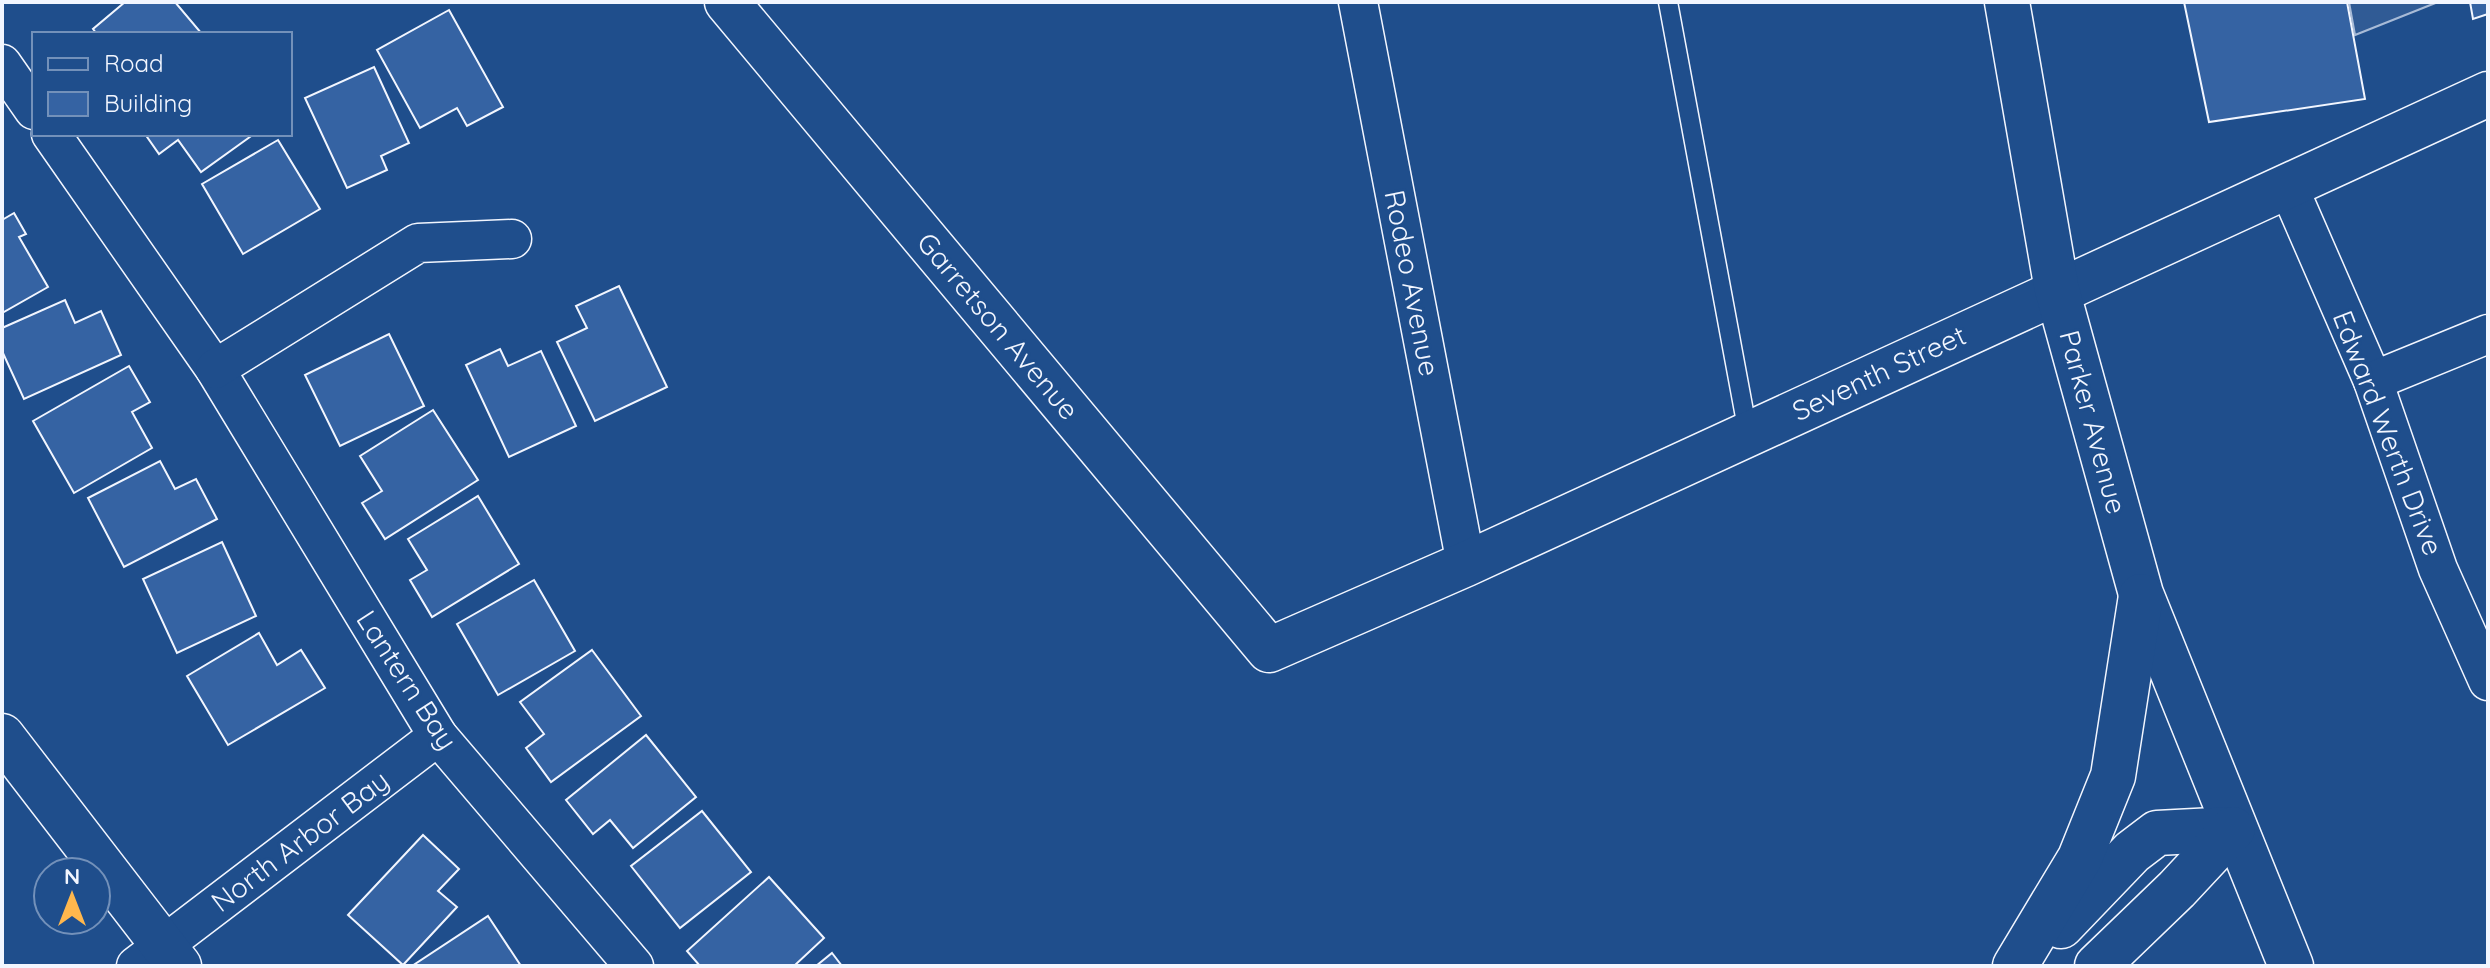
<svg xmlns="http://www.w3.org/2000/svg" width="2490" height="968" font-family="Quicksand,sans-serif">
  <rect width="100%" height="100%" fill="#1f4e8c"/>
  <polygon fill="#305b95" stroke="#a8bbd7" stroke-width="2" points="2349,2 2438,2 2355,35"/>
  <g fill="#3563a3" stroke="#f2f6ff" stroke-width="2">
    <polygon points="125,2 175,2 202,34 97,34 93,29"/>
    <polygon points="2184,2 2347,2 2365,99 2209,122"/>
    <polygon points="2470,2 2488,2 2488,14 2473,19"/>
    <polygon points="449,10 503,107 467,126 457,108 420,128 377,50"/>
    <polygon points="374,67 409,143 381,156 387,170 347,188 305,98"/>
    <polygon points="145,134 254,134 201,172 178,140 159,154"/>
    <polygon points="278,140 320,209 243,254 202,184"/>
    <polygon points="14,213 26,234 19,237 48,287 2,313 2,220"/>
    <polygon points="619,286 667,387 595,421 557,342 587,328 576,306"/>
    <polygon points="65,300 75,323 101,311 121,355 24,399 2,351 2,328"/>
    <polygon points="389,334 424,406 340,446 305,375"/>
    <polygon points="500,349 508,366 541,351 576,426 509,457 466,365"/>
    <polygon points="129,366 150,402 132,412 152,448 74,493 33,421"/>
    <polygon points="433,410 478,480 385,539 362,503 382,491 360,456"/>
    <polygon points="160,461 175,489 196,479 217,519 124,567 88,498"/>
    <polygon points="478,496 519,564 432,617 410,580 427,570 408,539"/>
    <polygon points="222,542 256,616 177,653 143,579"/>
    <polygon points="534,580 575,651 498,695 457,624"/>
    <polygon points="259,633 277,665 301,650 325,688 228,745 187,676"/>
    <polygon points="592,650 641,716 551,782 526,748 544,734 520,702"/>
    <polygon points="646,735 696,797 633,848 610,820 593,834 566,800"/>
    <polygon points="702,811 751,872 680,928 631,866"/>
    <polygon points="423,835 459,869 438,891 457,907 403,965 348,915"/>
    <polygon points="769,877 824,938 794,966 700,966 687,951"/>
    <polygon points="488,916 521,966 412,966"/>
    <polygon points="832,953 842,966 816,966"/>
  </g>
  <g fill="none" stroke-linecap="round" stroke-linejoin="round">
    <defs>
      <polyline id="lane" points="1668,2 1748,433"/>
      <g id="street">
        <polyline points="1358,2 1466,564"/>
        <polyline points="2,64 34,110"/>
        <polyline points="51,134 215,369 438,736 634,966"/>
        <polyline points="2288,186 2373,381 2438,569 2488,681"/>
        <polyline points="215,369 418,243 512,239"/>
        <polyline points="2373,381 2488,334"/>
        <polyline points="136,966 438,736"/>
      </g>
      <g id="secondary">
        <polyline points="727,2 1269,650 1466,564 2488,94"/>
        <polyline points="2007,2 2057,290 2141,594 2291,966"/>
        <polyline points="2,736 179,966"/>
        <polyline points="2061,926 2132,852 2157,833 2233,829"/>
        <polyline points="2015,966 2080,858 2113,776 2141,596"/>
        <polyline points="2097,966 2177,889 2233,829"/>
      </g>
    </defs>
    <use href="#lane" stroke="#f2f6ff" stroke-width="21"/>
    <use href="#street" stroke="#f2f6ff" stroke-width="41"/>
    <use href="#secondary" stroke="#f2f6ff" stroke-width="47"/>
    <use href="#lane" stroke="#1f4e8c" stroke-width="18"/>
    <use href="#street" stroke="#1f4e8c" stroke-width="38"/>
    <use href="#secondary" stroke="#1f4e8c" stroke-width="44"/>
  </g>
  <g text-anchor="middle" stroke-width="6" stroke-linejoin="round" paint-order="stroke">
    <g font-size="28" fill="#f2f6ff" stroke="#1f4e8c">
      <text transform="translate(1412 283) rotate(79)" y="10">Rodeo Avenue</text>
      <text transform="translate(998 326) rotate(50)" y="10">Garretson Avenue</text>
      <text transform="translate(1879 373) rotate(-25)" y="10">Seventh Street</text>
      <text transform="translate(2093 422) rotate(75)" y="10">Parker Avenue</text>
      <text transform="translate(2388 433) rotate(69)" y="10">Edward Werth Drive</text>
      <text transform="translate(407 680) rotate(57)" y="10">Lantern Bay</text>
      <text transform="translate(300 841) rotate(-37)" y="10">North Arbor Bay</text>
    </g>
  </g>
  <rect width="2490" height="968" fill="none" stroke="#f2f6ff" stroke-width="8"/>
  <rect x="32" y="32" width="260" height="104" fill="#1f4e8c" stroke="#7391ba" stroke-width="2"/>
  <rect x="48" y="58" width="40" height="12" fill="#1f4e8c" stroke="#7391ba" stroke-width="2"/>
  <text x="104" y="72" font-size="24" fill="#f2f6ff">Road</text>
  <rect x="48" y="92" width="40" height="24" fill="#3563a3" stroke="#7391ba" stroke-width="2"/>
  <text x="104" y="112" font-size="24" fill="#f2f6ff">Building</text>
  <g transform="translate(72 896)"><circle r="38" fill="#1f4e8c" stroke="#7391ba" stroke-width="2"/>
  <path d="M0-6L14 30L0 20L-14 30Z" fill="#ffb74d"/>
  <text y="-12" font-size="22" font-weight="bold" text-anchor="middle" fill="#f2f6ff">N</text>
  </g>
</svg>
